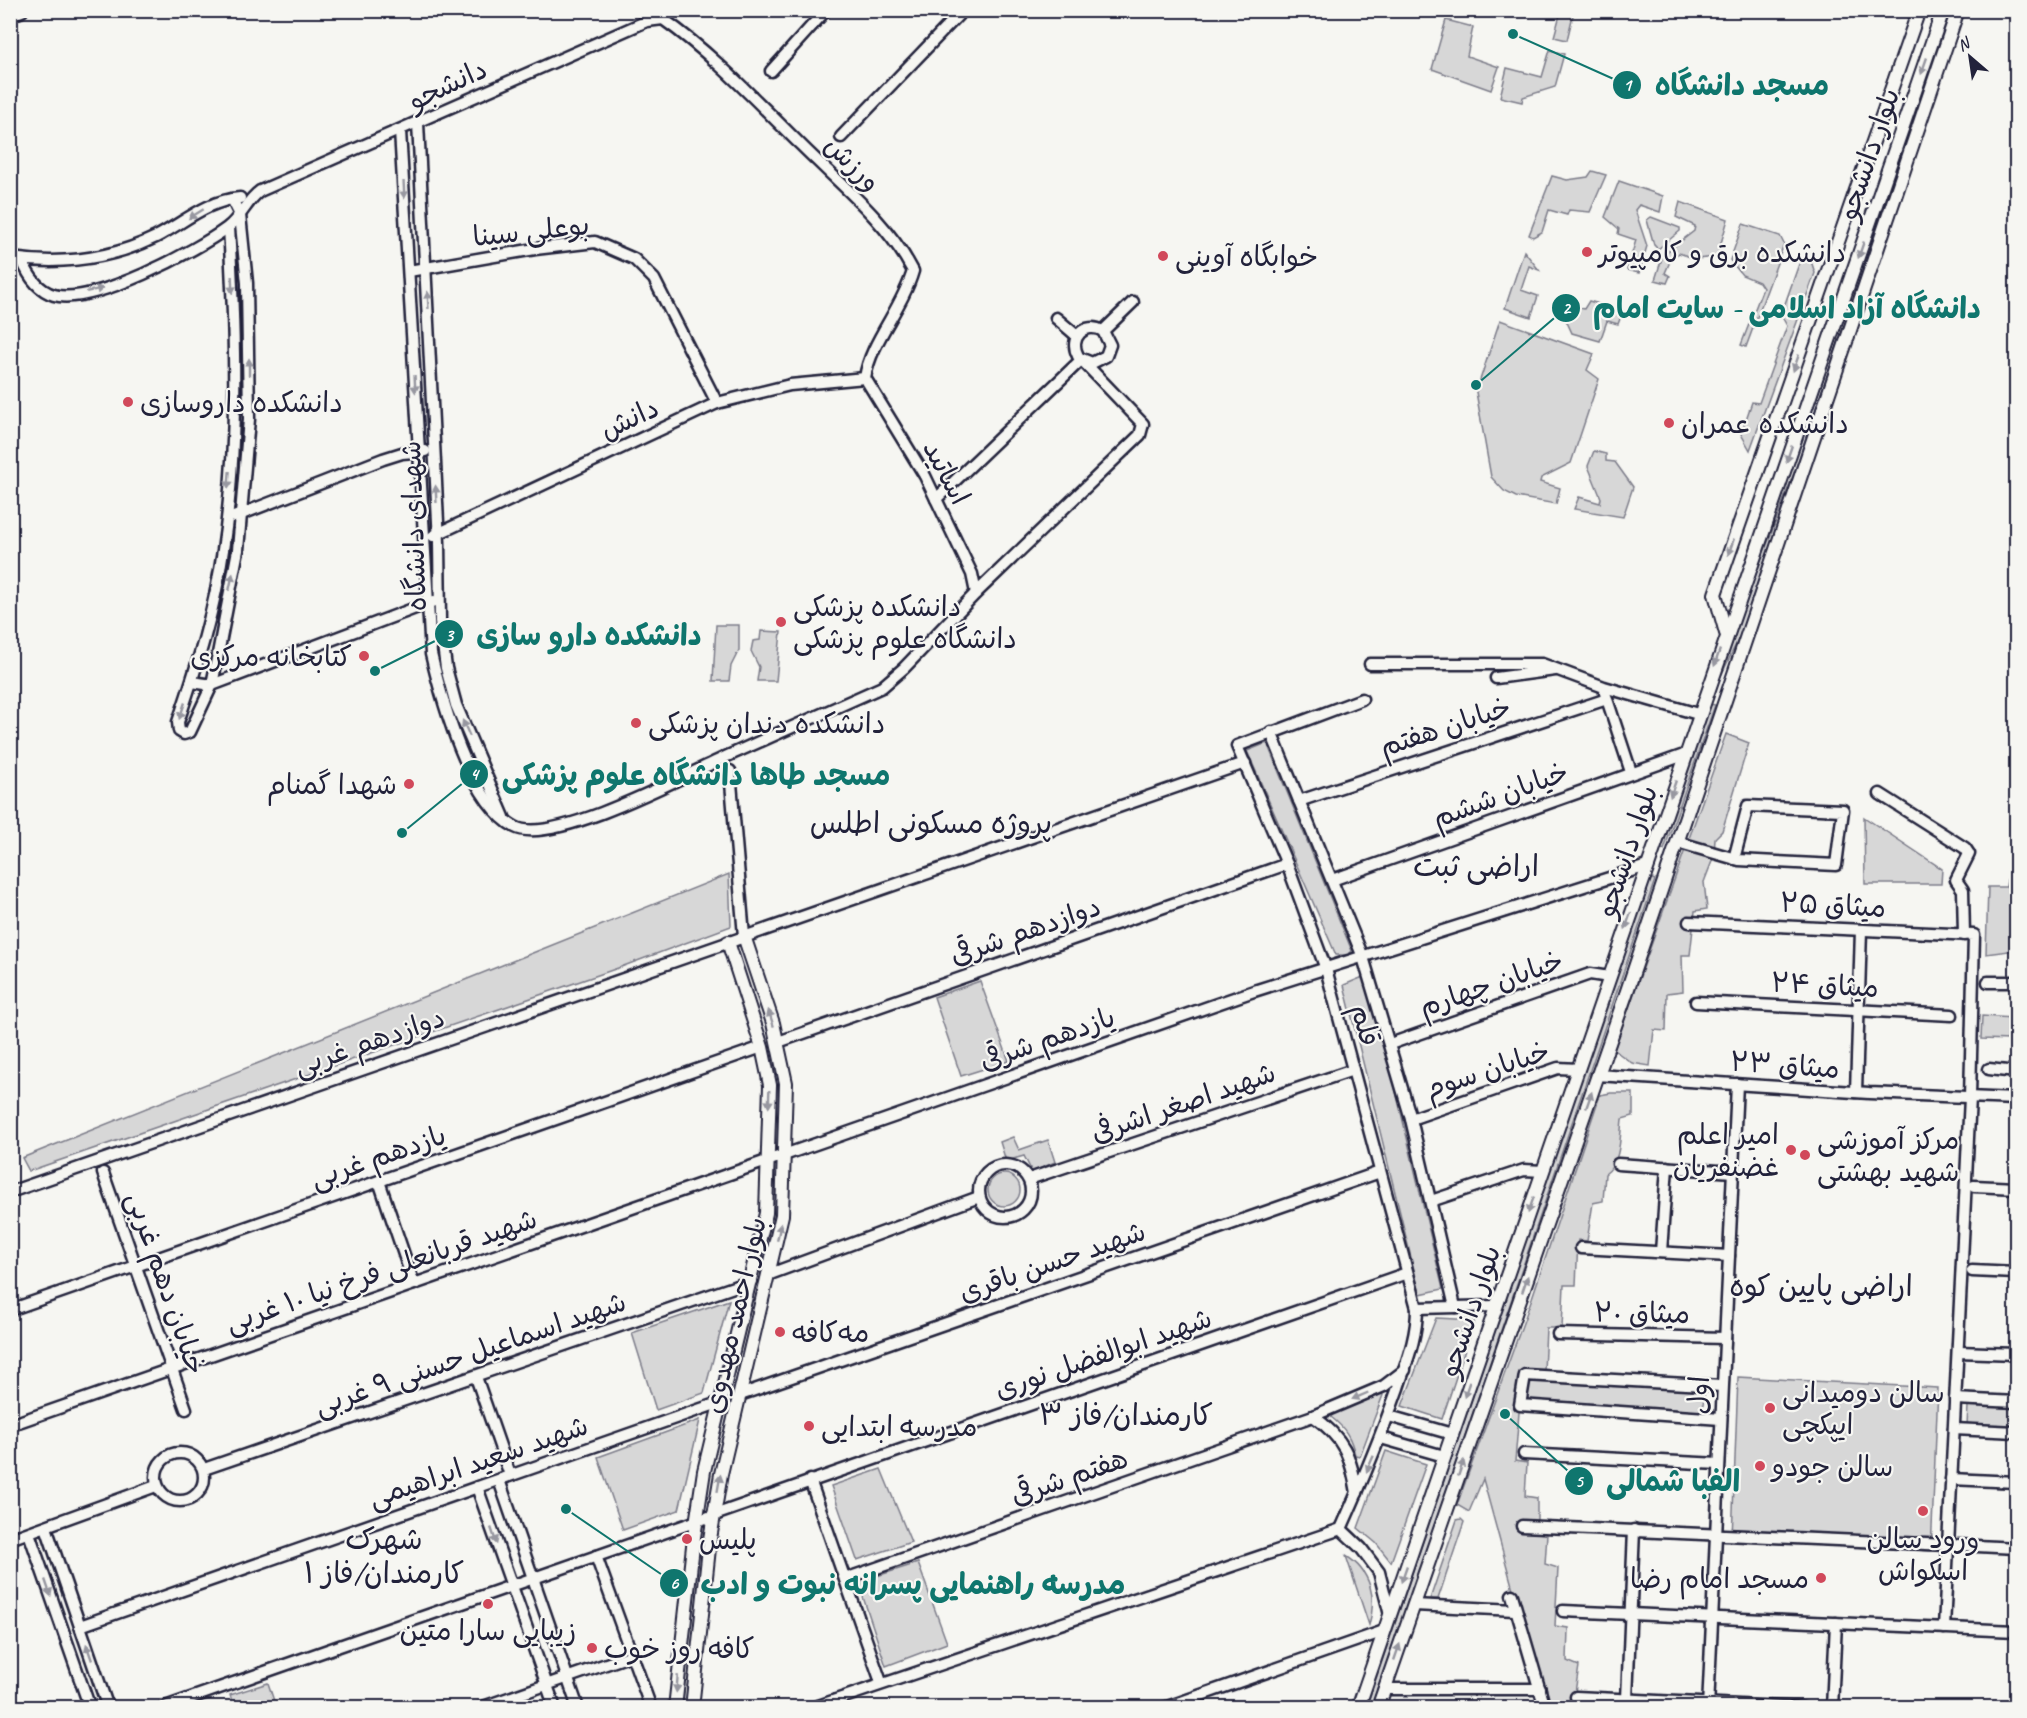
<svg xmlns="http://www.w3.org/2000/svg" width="2027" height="1718" font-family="Caveat,'Playpen Sans Arabic',sans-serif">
  <rect width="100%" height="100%" fill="#f6f6f2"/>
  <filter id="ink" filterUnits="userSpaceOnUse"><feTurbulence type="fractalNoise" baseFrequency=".0167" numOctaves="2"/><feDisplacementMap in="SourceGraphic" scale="12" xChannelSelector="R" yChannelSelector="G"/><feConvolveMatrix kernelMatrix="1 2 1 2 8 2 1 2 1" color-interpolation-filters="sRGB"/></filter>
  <g filter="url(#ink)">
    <g fill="#d7d7d7" stroke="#7c7c89" stroke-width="1.5">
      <polygon points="1561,11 1574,11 1567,40 1554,37"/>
      <polygon points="1950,11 1953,11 1744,627 1722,674 1719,672 1795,470"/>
      <polygon points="1446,20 1473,27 1467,56 1499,67 1491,90 1432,69"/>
      <polygon points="1550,50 1564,54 1555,87 1523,97 1522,102 1500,97 1507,68 1542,77"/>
      <polygon points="1592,171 1606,175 1590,212 1569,210 1567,215 1549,210 1542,232 1533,237 1529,235 1552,176 1567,180 1588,177"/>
      <polygon points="1619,181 1663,196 1660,212 1639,205 1635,210 1647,246 1639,273 1627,270 1636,240 1618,234 1619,229 1605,217"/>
      <polygon points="1680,202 1728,219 1717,257 1696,259 1679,253 1672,257 1665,273 1670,276 1667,283 1655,280 1663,255 1694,231 1695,226 1676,217"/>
      <polygon points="1651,217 1680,228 1680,231 1658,249 1654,245 1647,220"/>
      <polygon points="1743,224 1780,236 1784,244 1746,347 1741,345 1763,288 1759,282 1742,275 1730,260"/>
      <polygon points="1524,251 1539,270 1529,266 1521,290 1538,296 1531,317 1505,308"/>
      <polygon points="1807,258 1811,261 1815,273 1750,450 1741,434 1752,402 1759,403 1787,326 1781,315 1799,264"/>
      <polygon points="1589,301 1623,311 1618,324 1607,321 1600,341 1572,333 1566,320 1570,306 1584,309"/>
      <polygon points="1500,320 1594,354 1587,370 1599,379 1571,463 1541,478 1540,482 1560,488 1556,504 1516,497 1504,491 1491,477 1476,392"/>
      <polygon points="1594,451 1606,454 1606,461 1615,462 1633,487 1623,517 1574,509 1579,497 1600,503 1601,498 1588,466"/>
      <polygon points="716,625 739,625 739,650 731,666 729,681 713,681"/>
      <polygon points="761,631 781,632 776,681 757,681 759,667 751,651 753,641 760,640"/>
      <polygon points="1710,704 1715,705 1664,850 1659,849"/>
      <polygon points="1726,734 1749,743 1722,831 1715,838 1714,856 1704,882 1707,909 1695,911 1690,955 1682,955 1683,991 1667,993 1666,1031 1654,1030 1650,1066 1632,1063 1614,1050"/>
      <polygon points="1267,743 1352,951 1348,955 1336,955 1247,751"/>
      <polygon points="1864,817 1942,869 1941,884 1865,884"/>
      <polygon points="729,874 731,926 621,967 29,1171 22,1158"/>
      <polygon points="1650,878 1655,880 1401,1623 1372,1707 1366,1708"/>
      <polygon points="2007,880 2012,883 2010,927 2016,928 2016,950 1986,954 1988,887 2006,887"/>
      <polygon points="1363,977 1383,1037 1443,1289 1420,1294 1344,985"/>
      <polygon points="980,981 1009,1061 961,1076 934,997"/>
      <polygon points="2013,1014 2016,1014 2016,1043 2012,1043 2011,1040 1981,1039 1982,1016 2013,1018"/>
      <path d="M1611 1093H1633V1116L1622 1119C1620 1137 1621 1163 1605 1174L1603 1201 1593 1203 1587 1241 1578 1240 1576 1285H1564L1562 1328H1546L1544 1371 1522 1376 1515 1461 1527 1463 1525 1496 1537 1498V1533L1547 1534 1545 1564 1558 1568 1555 1626 1568 1628 1567 1661 1579 1666 1574 1699 1591 1707H1545L1483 1479 1469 1512 1457 1505 1532 1298 1600 1095Z"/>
      <polygon points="1013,1137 1019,1150 1048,1140 1055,1162 1032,1172 1024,1156 1006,1161 1000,1142"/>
      <circle cx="1004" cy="1190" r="16"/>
      <polygon points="729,1300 704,1393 656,1410 632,1333"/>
      <polygon points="1436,1318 1475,1320 1442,1419 1402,1406"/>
      <polygon points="1738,1377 1938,1388 1931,1551 1732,1539"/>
      <polygon points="1528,1381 1705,1389 1702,1412 1527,1401"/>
      <path d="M1380 1393 1383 1395 1360 1456 1355 1455C1351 1437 1345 1428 1331 1417V1411Z"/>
      <polygon points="1968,1406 2016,1408 2016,1428 1967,1426"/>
      <polygon points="700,1420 679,1510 623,1530 598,1457"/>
      <polygon points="1386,1451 1426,1464 1391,1562 1376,1543 1358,1528"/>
      <polygon points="881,1469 911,1542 857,1560 831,1486"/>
      <polygon points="1461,1519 1464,1522 1438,1599 1430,1599 1457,1520"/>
      <path d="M1346 1556C1371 1571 1377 1598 1369 1625Z"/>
      <polygon points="918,1563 947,1643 886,1666 858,1582"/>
      <polygon points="268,1683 276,1707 234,1707 230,1695"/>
    </g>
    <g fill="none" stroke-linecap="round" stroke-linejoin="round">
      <defs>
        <g id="minor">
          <polyline points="10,16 22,11"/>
          <polyline points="771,71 826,10"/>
          <polyline points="418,123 439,542 440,621 446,668 456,705 504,817"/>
          <path d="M400 131 431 654C442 701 470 803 515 827 552 847 692 772 732 754 782 732 832 709 882 687L904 668 976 593 1140 435 1143 424 1078 356C1068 338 1085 321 1103 331L1110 345 1106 356 1092 363 1082 359"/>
          <polyline points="841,137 963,10"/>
          <path d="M229 227C235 334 239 444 223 550 215 609 197 666 178 722L179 731 184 734 190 732 212 685 238 550 249 419 247 283 240 215 232 199"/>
          <path d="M10 258C60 265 111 259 156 237 183 223 208 200 240 198"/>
          <path d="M22 260C28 275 37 290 54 295 92 306 196 251 227 228 241 218 246 201 260 191L647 21 663 19C714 55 756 101 801 145 840 184 887 221 913 271 902 309 870 342 865 378"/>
          <polyline points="409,271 535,249 595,242 634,259 654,279 717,403"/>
          <polyline points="1056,318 1077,336"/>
          <polyline points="1103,331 1133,302"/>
          <polyline points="865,378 925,476 972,574 976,593"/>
          <polyline points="936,499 1082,359"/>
          <polyline points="234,517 383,459 402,453 425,451"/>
          <polyline points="433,536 717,403 790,385 865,378"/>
          <polyline points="1370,664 1542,664 1604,687 1698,714"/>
          <polyline points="1496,678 1555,670"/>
          <polyline points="192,682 212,685 434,601"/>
          <polyline points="1605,693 1631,772"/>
          <polyline points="1271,732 1363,957 1411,1119 1455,1307"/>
          <polyline points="730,771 744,936"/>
          <polyline points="1880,794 1965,848 1969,854 1956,880 1963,890 1964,935"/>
          <polyline points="1299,801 1607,699"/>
          <polyline points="1677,842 1739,860 1836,865 1843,810 1748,806 1734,859"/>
          <polyline points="1332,880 1684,755"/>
          <polyline points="1689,922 1974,935 1970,1097 1944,1628"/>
          <polyline points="1988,982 2016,982"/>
          <polyline points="1696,1002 1952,1015"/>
          <polyline points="778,1042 1287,864"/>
          <polyline points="1390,1044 1590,974 1609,977"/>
          <polyline points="1989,1069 2016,1072"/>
          <polyline points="1597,1075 1869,1093 2016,1099"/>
          <polyline points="1856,1092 1861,930"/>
          <polyline points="1411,1119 1558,1068 1578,1069"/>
          <polyline points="1618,1164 1733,1172"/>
          <circle cx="1005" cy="1191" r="26"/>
          <polyline points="103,1173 186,1409"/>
          <polyline points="1029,1179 1353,1070"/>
          <polyline points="379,1181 414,1284"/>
          <polyline points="1974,1186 2016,1188"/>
          <polyline points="10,1192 1245,763"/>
          <polyline points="1431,1201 1524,1170 1543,1171"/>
          <polyline points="1581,1248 1729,1256"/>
          <polyline points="1661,1252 1667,1167"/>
          <polyline points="1972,1271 2016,1273"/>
          <polyline points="770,1274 979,1197"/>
          <polyline points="1417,1308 1496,1306"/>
          <polyline points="10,1310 762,1047"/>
          <polyline points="1558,1334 1725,1338"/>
          <polyline points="1958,1352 2016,1354"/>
          <polyline points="476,1377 510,1475"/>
          <polyline points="740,1395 1380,1172"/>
          <polyline points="1955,1399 2016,1402"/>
          <path d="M1313 1416C1344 1438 1351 1456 1357 1493"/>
          <polyline points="1389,1416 1452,1434"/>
          <polyline points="1721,1419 1520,1405 1525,1375 1722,1386"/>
          <polyline points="10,1425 1254,991 1647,866"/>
          <polyline points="1954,1429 2016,1432"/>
          <polyline points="1381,1438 1444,1456"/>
          <circle cx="180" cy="1477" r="24"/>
          <polyline points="1524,1454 1719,1464"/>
          <polyline points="204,1469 751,1281"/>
          <polyline points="1951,1479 2016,1482"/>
          <polyline points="499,1480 578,1708"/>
          <polyline points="810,1480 881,1682"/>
          <polyline points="477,1487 555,1708"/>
          <polyline points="1522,1526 1948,1545"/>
          <polyline points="46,1527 108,1708"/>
          <path d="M1341 1529C1362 1482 1381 1436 1398 1388 1407 1361 1417 1337 1417 1308L1326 969 1287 864 1237 746 1362 699"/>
          <polyline points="1341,1529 1361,1548 1379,1572 1390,1615"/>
          <polyline points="29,1533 90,1708"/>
          <polyline points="10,1539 156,1486"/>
          <polyline points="1958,1545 2016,1548"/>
          <polyline points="596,1556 651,1708"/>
          <polyline points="845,1579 1313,1416 1384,1386 1405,1370"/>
          <polyline points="1512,1595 1545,1708"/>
          <polyline points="1414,1605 1515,1610"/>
          <polyline points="1563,1611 2016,1631"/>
          <polyline points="80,1626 721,1402"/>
          <polyline points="1384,1689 1540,1689"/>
          <polyline points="1576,1697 1803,1708"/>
          <polyline points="1627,1699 1634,1530"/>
          <polyline points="162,1708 1407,1273"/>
          <polyline points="480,1708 632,1655"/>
          <polyline points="812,1708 1341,1529"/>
          <polyline points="1164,1708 1384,1631"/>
          <polyline points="1708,1708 1737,1084"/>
          <polyline points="1832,1708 1836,1623"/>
        </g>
        <g id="major">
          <polyline points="1726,633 1715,594 1919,10"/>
          <polyline points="675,1708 694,1537 704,1471 766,1213 770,1085 762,1047 728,942"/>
          <polyline points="692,1708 710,1539 721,1474 782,1215 786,1083 773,1023 744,936"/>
          <polyline points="1358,1708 1943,10"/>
          <polyline points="1378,1708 1625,997 1958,10"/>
        </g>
      </defs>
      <use href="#minor" stroke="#22223b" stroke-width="15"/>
      <use href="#major" stroke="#22223b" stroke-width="16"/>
      <use href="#minor" stroke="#f6f6f2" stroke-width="10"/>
      <use href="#major" stroke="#f6f6f2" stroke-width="12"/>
    </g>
    <defs><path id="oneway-solid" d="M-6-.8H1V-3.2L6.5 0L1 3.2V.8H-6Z" transform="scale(1.5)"/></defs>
    <g fill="#9797a0">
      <use href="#oneway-solid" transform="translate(1924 66) rotate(109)"/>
      <use href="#oneway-solid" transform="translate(404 190) rotate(87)"/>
      <use href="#oneway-solid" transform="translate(196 214) rotate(148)"/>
      <use href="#oneway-solid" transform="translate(1861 250) rotate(109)"/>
      <use href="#oneway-solid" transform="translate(232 285) rotate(88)"/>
      <use href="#oneway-solid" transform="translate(95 290) rotate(-12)"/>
      <use href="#oneway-solid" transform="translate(428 300) rotate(-93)"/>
      <use href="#oneway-solid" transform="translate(1796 363) rotate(109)"/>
      <use href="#oneway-solid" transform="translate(249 367) rotate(-90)"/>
      <use href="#oneway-solid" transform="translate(415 384) rotate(87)"/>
      <use href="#oneway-solid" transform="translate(1789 454) rotate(109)"/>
      <use href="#oneway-solid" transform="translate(229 480) rotate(94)"/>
      <use href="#oneway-solid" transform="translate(436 494) rotate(-93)"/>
      <use href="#oneway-solid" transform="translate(1731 547) rotate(109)"/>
      <use href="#oneway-solid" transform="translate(231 582) rotate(-78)"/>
      <use href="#oneway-solid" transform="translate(1717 658) rotate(109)"/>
      <use href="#oneway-solid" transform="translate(182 711) rotate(109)"/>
      <use href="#oneway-solid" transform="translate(466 728) rotate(-114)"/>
      <use href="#oneway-solid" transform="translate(1673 789) rotate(109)"/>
      <use href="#oneway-solid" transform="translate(1628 921) rotate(109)"/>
      <use href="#oneway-solid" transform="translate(771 1018) rotate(-108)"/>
      <use href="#oneway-solid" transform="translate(769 1099) rotate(92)"/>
      <use href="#oneway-solid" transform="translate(1589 1100) rotate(-71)"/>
      <use href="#oneway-solid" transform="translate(1531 1205) rotate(109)"/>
      <use href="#oneway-solid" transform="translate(779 1232) rotate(-78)"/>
      <use href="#oneway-solid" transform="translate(1525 1284) rotate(-71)"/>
      <use href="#oneway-solid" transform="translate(1467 1389) rotate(109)"/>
      <use href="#oneway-solid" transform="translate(1360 1396) rotate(157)"/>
      <use href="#oneway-solid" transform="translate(1370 1464) rotate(114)"/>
      <use href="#oneway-solid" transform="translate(1461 1468) rotate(-71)"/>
      <use href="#oneway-solid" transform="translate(719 1483) rotate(-80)"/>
      <use href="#oneway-solid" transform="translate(494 1536) rotate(71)"/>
      <use href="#oneway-solid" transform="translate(1404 1574) rotate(109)"/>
      <use href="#oneway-solid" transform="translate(48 1588) rotate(71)"/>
      <use href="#oneway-solid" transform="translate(89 1652) rotate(-109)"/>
      <use href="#oneway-solid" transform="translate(1397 1652) rotate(-71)"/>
      <use href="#oneway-solid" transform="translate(677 1684) rotate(95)"/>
    </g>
  </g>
  <g fill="#d1495b" stroke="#f6f6f2" stroke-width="2">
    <circle cx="1587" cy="252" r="6"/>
    <circle cx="1163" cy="256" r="6"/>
    <circle cx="128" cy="402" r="6"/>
    <circle cx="1669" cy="423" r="6"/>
    <circle cx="781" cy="622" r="6"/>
    <circle cx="364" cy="656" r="6"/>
    <circle cx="636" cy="723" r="6"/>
    <circle cx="409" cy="784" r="6"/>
    <circle cx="1791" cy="1150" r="6"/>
    <circle cx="1805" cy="1155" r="6"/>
    <circle cx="780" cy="1332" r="6"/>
    <circle cx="1770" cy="1408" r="6"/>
    <circle cx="809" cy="1426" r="6"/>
    <circle cx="1760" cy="1466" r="6"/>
    <circle cx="1923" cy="1511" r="6"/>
    <circle cx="687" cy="1539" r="6"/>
    <circle cx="1821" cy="1578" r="6"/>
    <circle cx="488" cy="1604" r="6"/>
    <circle cx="592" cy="1648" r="6"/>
  </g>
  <g text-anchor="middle" stroke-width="4.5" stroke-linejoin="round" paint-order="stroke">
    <g font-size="28" fill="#22223b" stroke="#f6f6f2">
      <text transform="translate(447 84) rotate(-25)" y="10">دانشجو</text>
      <text transform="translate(1868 154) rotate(-71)" y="10">بلوار دانشجو</text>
      <text transform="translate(853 163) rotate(45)" y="10">ورزش</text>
      <text transform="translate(531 230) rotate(-6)" y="10">بوعلی سینا</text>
      <text transform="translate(629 418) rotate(-25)" y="10">دانش</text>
      <text transform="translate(947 472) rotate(62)" y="10">اساتید</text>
      <text transform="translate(413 526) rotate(-92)" y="10">شهدای دانشگاه</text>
      <text transform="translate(1445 726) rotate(-18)" y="10">خیابان هفتم</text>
      <text transform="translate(1500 794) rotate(-20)" y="10">خیابان ششم</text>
      <text transform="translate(1626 851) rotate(-71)" y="10">بلوار دانشجو</text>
      <text transform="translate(1833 904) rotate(3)" y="10">میثاق ۲۵</text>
      <text transform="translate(1025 930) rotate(-19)" y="10">دوازدهم شرقی</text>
      <text transform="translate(1491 983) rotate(-19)" y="10">خیابان چهارم</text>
      <text transform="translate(1825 984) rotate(3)" y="10">میثاق ۲۴</text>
      <text transform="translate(1366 1025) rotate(75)" y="10">قلم</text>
      <text transform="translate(1047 1038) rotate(-19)" y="10">یازدهم شرقی</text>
      <text transform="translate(369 1041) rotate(-19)" y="10">دوازدهم غربی</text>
      <text transform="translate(1785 1064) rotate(4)" y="10">میثاق ۲۳</text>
      <text transform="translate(1487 1069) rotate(-18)" y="10">خیابان سوم</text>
      <text transform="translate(1183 1102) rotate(-19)" y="10">شهید اصغر اشرفی</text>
      <text transform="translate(378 1156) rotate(-19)" y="10">یازدهم غربی</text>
      <text transform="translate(1052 1261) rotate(-19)" y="10">شهید حسن باقری</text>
      <text transform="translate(381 1270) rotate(-19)" y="10">شهید قربانعلی فرخ نیا ۱۰ غربی</text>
      <text transform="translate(167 1283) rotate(71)" y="10">خیابان دهم غربی</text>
      <text transform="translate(1469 1311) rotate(-71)" y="10">بلوار دانشجو</text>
      <text transform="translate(1642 1312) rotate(1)" y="10">میثاق ۲۰</text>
      <text transform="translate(734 1315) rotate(-77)" y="10">بلوار احمد مهدوی</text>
      <text transform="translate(470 1353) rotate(-19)" y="10">شهید اسماعیل حسنی ۹ غربی</text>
      <text transform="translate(1103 1353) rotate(-19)" y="10">شهید ابوالفضل نوری</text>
      <text transform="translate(1698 1395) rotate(-87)" y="10">اول</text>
      <text transform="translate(478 1461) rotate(-19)" y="10">شهید سعید ابراهیمی</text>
      <text transform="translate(1069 1476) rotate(-19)" y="10">هفتم شرقی</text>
    </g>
    <g font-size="28" fill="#22223b" stroke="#f6f6f2" text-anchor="start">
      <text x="1599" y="262">دانشکده برق و کامپیوتر</text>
      <text x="1175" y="266">خوابگاه آوینی</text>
      <text x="140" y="412">دانشکده داروسازی</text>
      <text x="1681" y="433">دانشکده عمران</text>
      <text x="793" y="616">دانشکده پزشکی<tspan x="793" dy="32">دانشگاه علوم پزشکی</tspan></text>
      <text x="352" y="666" text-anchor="end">کتابخانه مرکزی</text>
      <text x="648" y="733">دانشکده دندان پزشکی</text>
      <text x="397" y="794" text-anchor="end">شهدا گمنام</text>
      <text x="1779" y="1144" text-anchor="end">امیر اعلم<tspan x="1779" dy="32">غضنفریان</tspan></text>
      <text x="1817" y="1149">مرکز آموزشی<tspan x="1817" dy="32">شهید بهشتی</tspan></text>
      <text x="792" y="1342">مه‌کافه</text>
      <text x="1782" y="1402">سالن دومیدانی<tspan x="1782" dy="32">ایپکچی</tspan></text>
      <text x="821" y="1436">مدرسه ابتدایی</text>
      <text x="1772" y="1476">سالن جودو</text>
      <text x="1923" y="1548" text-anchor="middle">ورود سالن<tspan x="1923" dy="32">اسکواش</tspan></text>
      <text x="699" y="1549">پلیس</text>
      <text x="1809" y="1588" text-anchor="end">مسجد امام رضا</text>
      <text x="488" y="1640" text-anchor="middle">زیبایی سارا متین</text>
      <text x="604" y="1658">کافه روز خوب</text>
    </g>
    <g font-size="30" fill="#22223b" stroke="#f6f6f2">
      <text x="931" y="833">پروژه مسکونی اطلس</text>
      <text x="1476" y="876">اراضی ثبت</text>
      <text x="1821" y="1296">اراضی پایین کوه</text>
      <text x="1126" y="1425">کارمندان/فاز ۳</text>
      <text x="384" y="1549">شهرک<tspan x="384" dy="34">کارمندان/فاز ۱</tspan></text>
    </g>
  </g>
  <path fill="none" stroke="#0f766e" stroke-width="2" d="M1513 34L1627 85M1476 385L1566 308M375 671L449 634M402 833L474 774M1505 1414L1579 1481M566 1509L674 1583"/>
  <g fill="#0f766e" stroke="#f6f6f2" stroke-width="2">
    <circle cx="1513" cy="34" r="6"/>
    <circle cx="1476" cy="385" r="6"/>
    <circle cx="375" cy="671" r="6"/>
    <circle cx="402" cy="833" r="6"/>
    <circle cx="1505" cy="1414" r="6"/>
    <circle cx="566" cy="1509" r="6"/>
    <circle cx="1627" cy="85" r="15"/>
    <circle cx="1566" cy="308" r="15"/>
    <circle cx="449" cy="634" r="15"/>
    <circle cx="474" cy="774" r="15"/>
    <circle cx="1579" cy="1481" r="15"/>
    <circle cx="674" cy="1583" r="15"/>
  </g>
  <g font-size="18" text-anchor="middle" font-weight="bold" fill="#fff">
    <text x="1627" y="91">1</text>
    <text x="1566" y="314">2</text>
    <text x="449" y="641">3</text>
    <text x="474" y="780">4</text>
    <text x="1579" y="1487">5</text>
    <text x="674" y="1589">6</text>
  </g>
  <g font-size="30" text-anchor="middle" font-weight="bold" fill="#0f766e" stroke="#f6f6f2" stroke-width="4.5" stroke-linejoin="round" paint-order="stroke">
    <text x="1742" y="95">مسجد دانشگاه</text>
    <text x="1787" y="318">دانشگاه آزاد اسلامی - سایت امام</text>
    <text x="589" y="645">دانشکده دارو سازی</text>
    <text x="696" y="785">مسجد طاها دانشگاه علوم پزشکی</text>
    <text x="1673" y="1491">الفبا شمالی</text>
    <text x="913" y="1594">مدرسه راهنمایی پسرانه نبوت و ادب</text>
  </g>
  <rect width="2027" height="1718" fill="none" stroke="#f6f6f2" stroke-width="36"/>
  <rect x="18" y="18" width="1991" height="1682" fill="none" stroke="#22223b" stroke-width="2" filter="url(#ink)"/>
  <g transform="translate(1970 57) rotate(331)" stroke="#f6f6f2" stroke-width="4.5" paint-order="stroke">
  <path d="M0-4.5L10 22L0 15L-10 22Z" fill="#22223b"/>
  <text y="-9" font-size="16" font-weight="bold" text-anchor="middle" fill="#22223b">N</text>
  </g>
</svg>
